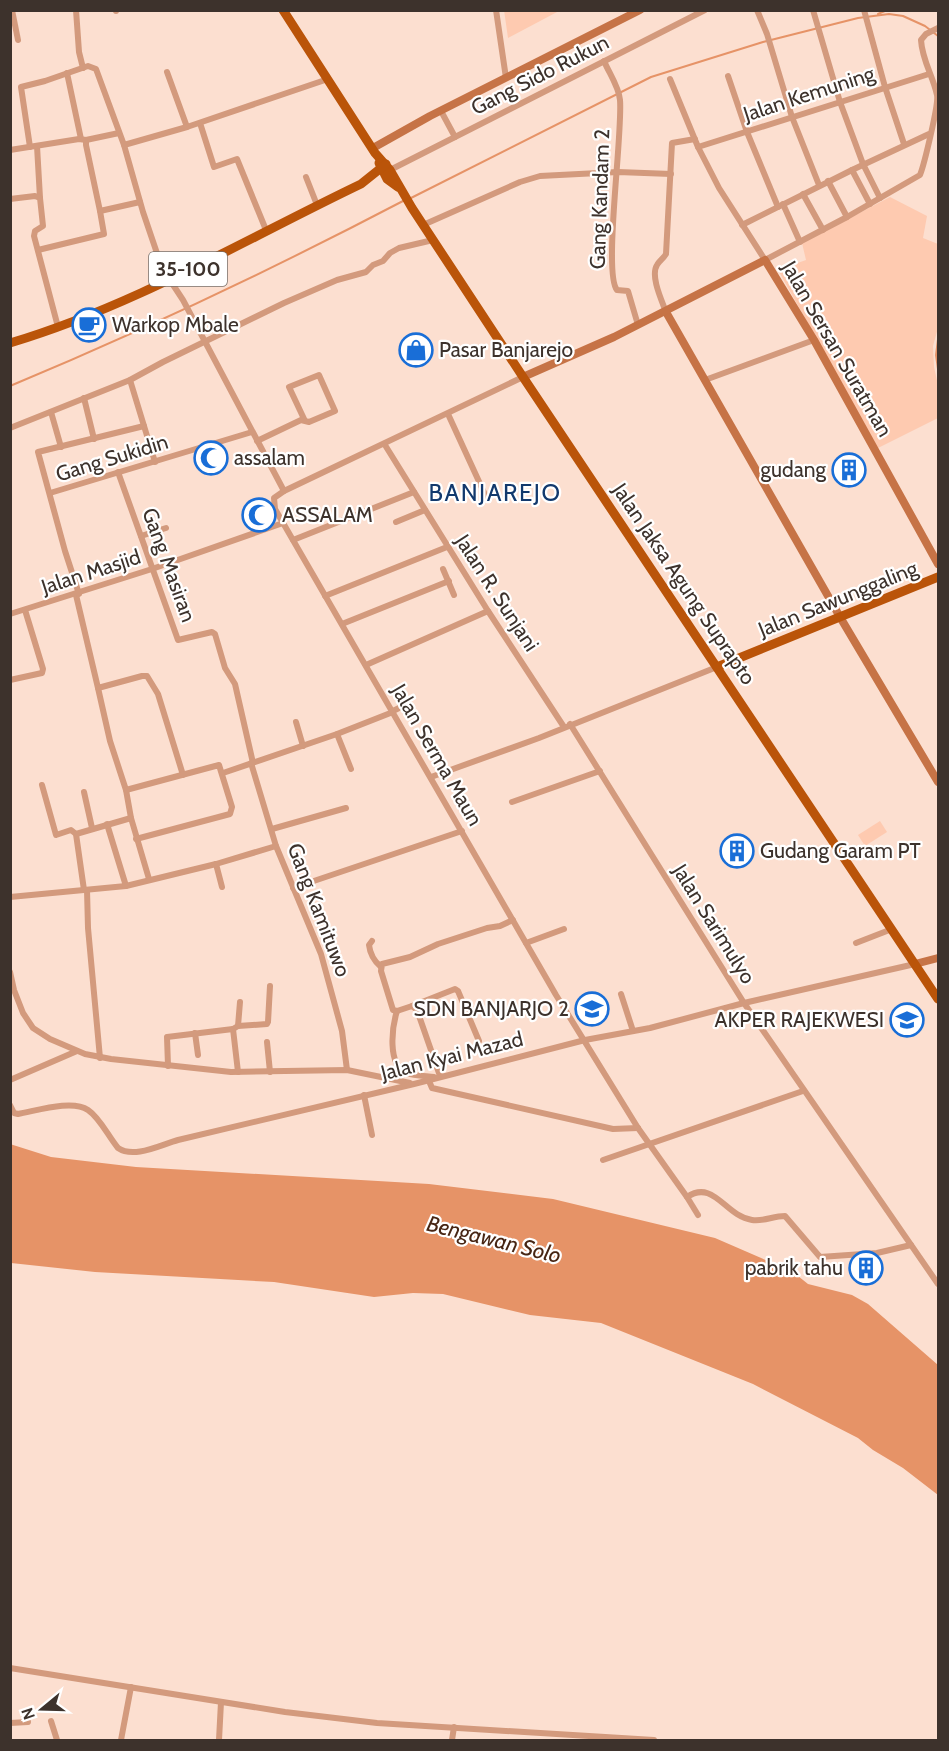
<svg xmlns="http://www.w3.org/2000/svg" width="949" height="1751" font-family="Cabin,sans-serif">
  <rect width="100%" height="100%" fill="#fcdfd0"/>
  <g fill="#fecab0">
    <polygon points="504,10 559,10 559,11 508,38"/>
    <polygon points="890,197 927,216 923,238 938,244 938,328 933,346 934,367 938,385 938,418 878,448 778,270 806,260 802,243"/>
    <polygon points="880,821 887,832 865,846 858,835"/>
  </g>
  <polygon fill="#e69367" points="10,1144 51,1157 136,1167 429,1184 553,1199 715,1238 793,1272 808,1284 852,1295 868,1304 938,1365 938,1495 903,1468 873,1450 858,1438 753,1384 601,1323 530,1315 443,1294 413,1293 374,1297 274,1282 95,1272 11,1263"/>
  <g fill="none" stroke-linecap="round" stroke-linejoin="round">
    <g stroke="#e69367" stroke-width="2">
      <polyline points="878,14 887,10"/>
      <polyline points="409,199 651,77 763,42 858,18 889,14 903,16 925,26 938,36"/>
      <polyline points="938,339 936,355 938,369"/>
      <path d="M10 386C144 330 275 268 403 201"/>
    </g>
    <g stroke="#d39a7d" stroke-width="6">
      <polyline points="12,10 18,40"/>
      <polyline points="76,10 79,52 83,68"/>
      <polyline points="116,10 116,11"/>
      <polyline points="496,10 506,78"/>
      <polyline points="757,10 767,34 792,117 819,185"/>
      <polyline points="813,10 840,102 863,164 880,198"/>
      <polyline points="864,10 885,87 904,144"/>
      <path d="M604 61C609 73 619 87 620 100 623 133 603 273 617 290L628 291 638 325"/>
      <polyline points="167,72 187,127"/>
      <polyline points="67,73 81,139"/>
      <polyline points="728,76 747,132 778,207"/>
      <path d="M670 79 698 147 719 188 765 260 847 217 920 175C924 165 939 104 937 95 933 76 922 60 921 40L926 34 938 28"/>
      <polyline points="441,111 455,137"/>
      <polyline points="200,123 214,167 237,159 266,230"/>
      <polyline points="86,140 86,145 100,211 140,202"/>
      <polyline points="124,145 187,127 328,79"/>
      <polyline points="37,146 40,198"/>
      <polyline points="30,147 21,87 45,81 88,66 96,69 124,145 143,212 162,268 183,300 284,491"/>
      <polyline points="698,147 929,74"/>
      <polyline points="10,150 79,139 86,140 119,133"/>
      <polyline points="390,170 705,10"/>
      <polyline points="852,170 870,204"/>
      <polyline points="306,177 317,205"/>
      <polyline points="828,181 847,217"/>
      <polyline points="803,194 823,230"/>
      <polyline points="10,199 35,196 40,198 43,226 35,231 34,236 58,327"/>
      <polyline points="783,204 800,242"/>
      <polyline points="423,225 520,182 540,176 618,172 671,174"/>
      <polyline points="742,225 852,170 929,134"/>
      <polyline points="38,250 104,234 100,211"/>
      <path d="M666 312C662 301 650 276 657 265 659 261 663 259 666 254L672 143 695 139"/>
      <path d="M523 377 284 491 274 498 275 509 556 995 638 1128 687 1197C714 1179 725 1216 752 1220 763 1222 773 1216 785 1216L820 1257 877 1253 911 1245"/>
      <polyline points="130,380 155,462"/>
      <polyline points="705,380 814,340"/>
      <polyline points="84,398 94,439"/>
      <polyline points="51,412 61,447"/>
      <polyline points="448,414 487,499"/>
      <polyline points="10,428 130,380 163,362 284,303 337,280 366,272 373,265 383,261 390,253 399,248 433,240"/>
      <polyline points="257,441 301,420 309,422 335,411 319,375 289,387 305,421"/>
      <polyline points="385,445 488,611 564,727"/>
      <polyline points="118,472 178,640 212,632 215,634 225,668 235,684 253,763"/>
      <polyline points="50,493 252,432"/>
      <polyline points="396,522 425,510"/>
      <polyline points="141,536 166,528"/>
      <polyline points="293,540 414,492"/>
      <polyline points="443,569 454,595"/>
      <polyline points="79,594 65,551 38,452 144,426"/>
      <polyline points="76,595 98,688 142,676 147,676 158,694 183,775"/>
      <polyline points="325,596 447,547"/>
      <polyline points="10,614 152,569 283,523"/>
      <polyline points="342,624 449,581"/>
      <polyline points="366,665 488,611"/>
      <polyline points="10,680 42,673 43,669 25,610"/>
      <polyline points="98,688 110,741 126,790 131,818 149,879"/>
      <polyline points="393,711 405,705"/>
      <polyline points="296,722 303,746"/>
      <polyline points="570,724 744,1003 938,1284"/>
      <polyline points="337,734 351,769"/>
      <polyline points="251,763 276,846 321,954 342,1031 347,1070"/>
      <polyline points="223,773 337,734 393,712"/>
      <polyline points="431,777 539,738 717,667"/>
      <polyline points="42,785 56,835 71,830 76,834 84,890"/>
      <polyline points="126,790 219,765 232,807 230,814 136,839"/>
      <polyline points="84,792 92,828"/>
      <polyline points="512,802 600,771"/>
      <polyline points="107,824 126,886"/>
      <polyline points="272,829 346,808"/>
      <polyline points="76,834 131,818"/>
      <polyline points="216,864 222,887"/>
      <polyline points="293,888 462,831"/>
      <polyline points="87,890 88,928 100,1058"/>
      <polyline points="10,897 126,886 216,864 276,846"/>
      <path d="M372 941 369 945C370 954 374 961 381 967"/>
      <polyline points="526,943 564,929"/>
      <polyline points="856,943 892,929"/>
      <polyline points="10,972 14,990 23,1013 33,1028 50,1039 85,1054 111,1059 231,1072 347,1070 410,1083"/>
      <polyline points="621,994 633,1031"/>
      <polyline points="412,1006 455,989 458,991 479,1041"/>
      <path d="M397 1011C392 1027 387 1064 406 1073 414 1076 426 1076 434 1077"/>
      <polyline points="238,1026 267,1024 268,1022 270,986"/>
      <polyline points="233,1029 238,1072"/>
      <polyline points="195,1033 198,1055"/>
      <polyline points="267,1042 270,1072"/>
      <polyline points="168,1066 167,1037 233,1029 238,1026 240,1002"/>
      <polyline points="440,1076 417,1010 412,1006 397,1011 393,1010 381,971 382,964 410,957 438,944 487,928 500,926 513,920"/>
      <polyline points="431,1079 429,1081 432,1088 613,1129 638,1128"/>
      <polyline points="10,1080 77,1051"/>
      <polyline points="364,1095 372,1135"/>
      <path d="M10 1105 14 1113 18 1114C36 1111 72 1099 88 1110 100 1118 108 1136 118 1148 134 1159 160 1145 178 1140L414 1084 585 1040 650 1028 744 1003 915 964"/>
      <polyline points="603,1160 803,1091"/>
      <polyline points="687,1197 698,1215"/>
      <polyline points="10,1668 285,1712 377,1723 654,1740"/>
      <polyline points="51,1721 57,1740"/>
      <polyline points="10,1723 28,1722"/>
      <polyline points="121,1740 131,1687"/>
      <polyline points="219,1740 221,1702"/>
      <polyline points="452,1740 454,1727"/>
    </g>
    <g stroke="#c67346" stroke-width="8">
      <polyline points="373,148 430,116 640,10"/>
      <polyline points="666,312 840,617 938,782"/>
      <polyline points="523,377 614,337 765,260 814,340 938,564"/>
      <polyline points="915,964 938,958"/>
    </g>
    <g stroke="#ba5409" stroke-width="9">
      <polyline points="283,10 375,153 390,170 412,208 523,377 938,999"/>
      <polyline points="379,163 387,179 398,187"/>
      <path d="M10 343C134 306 246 239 361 184L386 164"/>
      <polyline points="717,667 938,577"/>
    </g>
  </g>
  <defs>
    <symbol id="cafe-ring" viewBox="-11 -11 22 22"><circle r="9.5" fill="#fff" stroke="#196ed7" stroke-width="1.5"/><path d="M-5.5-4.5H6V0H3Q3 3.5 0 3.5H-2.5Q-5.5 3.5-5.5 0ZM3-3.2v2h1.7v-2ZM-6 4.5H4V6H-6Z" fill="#196ed7"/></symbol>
    <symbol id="shop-ring" viewBox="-11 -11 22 22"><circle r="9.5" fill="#fff" stroke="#196ed7" stroke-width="1.5"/><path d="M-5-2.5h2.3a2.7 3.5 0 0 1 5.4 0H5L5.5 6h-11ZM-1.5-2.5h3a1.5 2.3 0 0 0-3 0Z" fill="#196ed7"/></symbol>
    <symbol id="mosque-ring" viewBox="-11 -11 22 22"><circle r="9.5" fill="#fff" stroke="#196ed7" stroke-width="1.5"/><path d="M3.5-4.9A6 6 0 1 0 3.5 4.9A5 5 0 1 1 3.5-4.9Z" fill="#196ed7"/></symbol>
    <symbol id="building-ring" viewBox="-11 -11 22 22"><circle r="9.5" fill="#fff" stroke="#196ed7" stroke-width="1.5"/><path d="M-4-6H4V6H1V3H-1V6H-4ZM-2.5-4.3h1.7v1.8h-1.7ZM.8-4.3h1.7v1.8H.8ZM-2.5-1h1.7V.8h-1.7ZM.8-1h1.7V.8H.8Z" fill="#196ed7"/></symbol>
    <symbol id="school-ring" viewBox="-11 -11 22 22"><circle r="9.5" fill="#fff" stroke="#196ed7" stroke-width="1.5"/><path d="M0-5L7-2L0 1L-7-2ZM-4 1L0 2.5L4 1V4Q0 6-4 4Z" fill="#196ed7"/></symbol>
    <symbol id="university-ring" viewBox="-11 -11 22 22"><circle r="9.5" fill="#fff" stroke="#196ed7" stroke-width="1.5"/><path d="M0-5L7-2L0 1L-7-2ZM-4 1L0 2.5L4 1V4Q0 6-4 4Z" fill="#196ed7"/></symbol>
  </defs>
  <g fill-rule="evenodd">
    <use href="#cafe-ring" x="70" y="306" width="38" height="38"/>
    <use href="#shop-ring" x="397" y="331" width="38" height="38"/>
    <use href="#mosque-ring" x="192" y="439" width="38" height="38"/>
    <use href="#building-ring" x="830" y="451" width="38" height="38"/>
    <use href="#mosque-ring" x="240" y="496" width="38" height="38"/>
    <use href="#building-ring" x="718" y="832" width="38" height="38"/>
    <use href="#school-ring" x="573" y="990" width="38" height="38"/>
    <use href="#university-ring" x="888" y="1001" width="38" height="38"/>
    <use href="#building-ring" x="847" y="1249" width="38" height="38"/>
  </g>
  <g text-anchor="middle" stroke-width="4.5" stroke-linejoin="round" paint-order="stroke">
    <rect fill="#fff" stroke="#77706b" stroke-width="1.5" x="149" y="252" width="78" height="34" rx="4.5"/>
    <g font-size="20" font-weight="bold" fill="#3d322c">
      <text x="188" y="276">35-100</text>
    </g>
    <g font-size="21" fill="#3d322c" stroke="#fff">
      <text transform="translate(540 75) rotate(-27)" y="7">Gang Sido Rukun</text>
      <text transform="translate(809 94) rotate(-18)" y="7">Jalan Kemuning</text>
      <text transform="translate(600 199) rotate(-88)" y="7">Gang Kandam 2</text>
      <text transform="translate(837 349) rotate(60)" y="7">Jalan Sersan Suratman</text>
      <text transform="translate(112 458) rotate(-17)" y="7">Gang Sukidin</text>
      <text transform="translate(169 565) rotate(70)" y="7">Gang Masiran</text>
      <text transform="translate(91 572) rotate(-18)" y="7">Jalan Masjid</text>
      <text transform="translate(684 584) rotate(56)" y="7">Jalan Jaksa Agung Suprapto</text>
      <text transform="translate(497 593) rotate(57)" y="7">Jalan R. Sunjani</text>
      <text transform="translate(838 599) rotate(-22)" y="7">Jalan Sawunggaling</text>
      <text transform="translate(437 755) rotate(60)" y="7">Jalan Serma Maun</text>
      <text transform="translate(319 910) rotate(69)" y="7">Gang Kamituwo</text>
      <text transform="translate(714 924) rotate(58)" y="7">Jalan Sarimulyo</text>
      <text transform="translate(452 1056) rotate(-14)" y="7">Jalan Kyai Mazad</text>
    </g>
    <g font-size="21" fill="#3d322c" stroke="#fff" text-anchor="start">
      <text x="112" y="332">Warkop Mbale</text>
      <text x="439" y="357">Pasar Banjarejo</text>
      <text x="234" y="465">assalam</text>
      <text x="826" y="477" text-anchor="end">gudang</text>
      <text x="282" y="522">ASSALAM</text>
      <text x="760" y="858">Gudang Garam PT</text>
      <text x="569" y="1016" text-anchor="end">SDN BANJARJO 2</text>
      <text x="884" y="1027" text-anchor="end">AKPER RAJEKWESI</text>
      <text x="843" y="1275" text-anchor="end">pabrik tahu</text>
    </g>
    <g font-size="22" font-style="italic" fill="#472513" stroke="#fff">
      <text transform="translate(494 1239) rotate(14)" y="8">Bengawan Solo</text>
    </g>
    <g font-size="24" letter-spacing="1.5" fill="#12396d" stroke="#fff">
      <text x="495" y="501">BANJAREJO</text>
    </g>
  </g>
  <rect width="949" height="1751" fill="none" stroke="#3d322c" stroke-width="24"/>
  <g transform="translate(42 1709) rotate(251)" stroke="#ffffff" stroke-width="4.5" paint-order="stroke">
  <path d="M0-4.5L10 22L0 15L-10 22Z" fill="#3d322c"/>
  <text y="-9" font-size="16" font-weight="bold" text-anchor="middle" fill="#3d322c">N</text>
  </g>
</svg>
